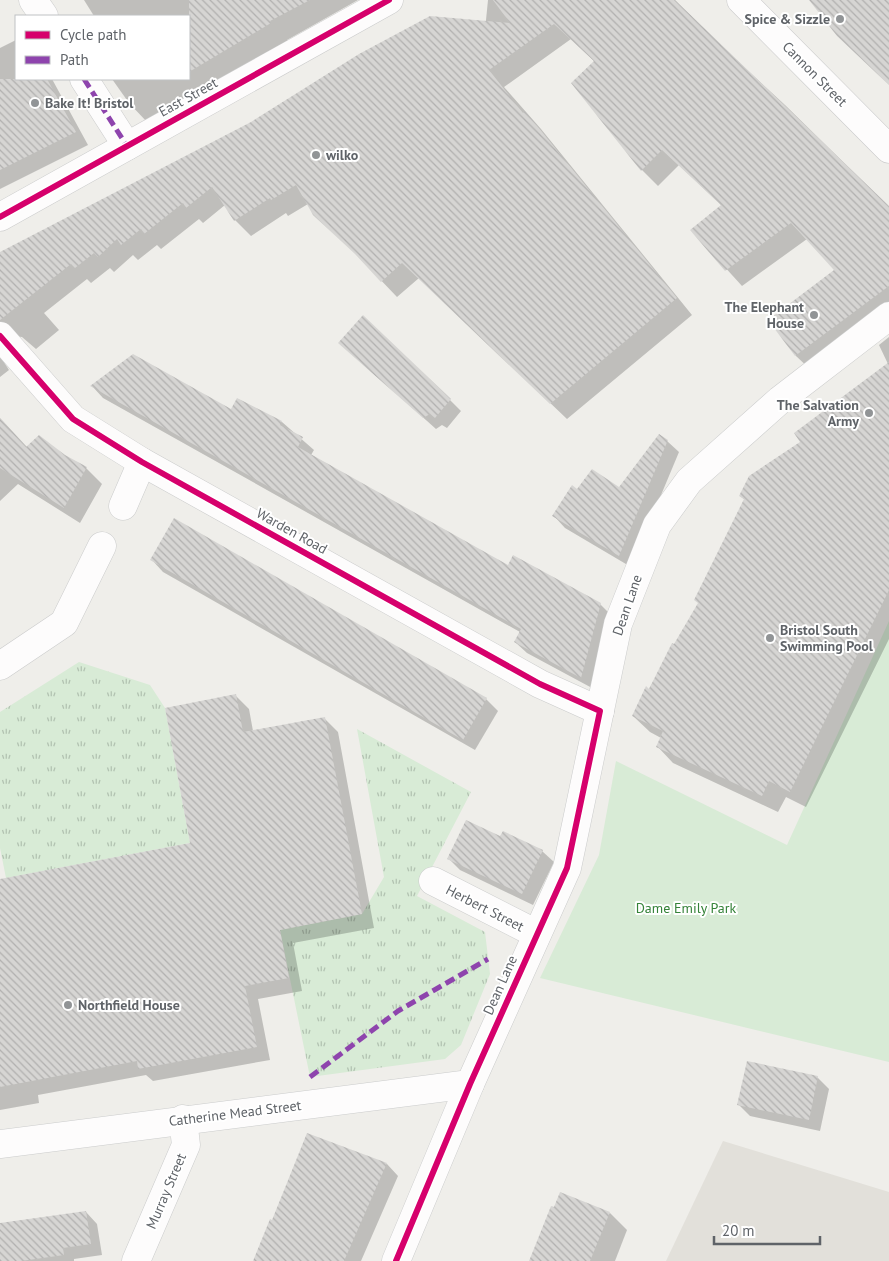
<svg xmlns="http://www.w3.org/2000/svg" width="889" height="1261" font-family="'PT Sans',sans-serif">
  <defs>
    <pattern id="grass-tufts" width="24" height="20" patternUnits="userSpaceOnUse" patternTransform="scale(1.25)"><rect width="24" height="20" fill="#d8ebd6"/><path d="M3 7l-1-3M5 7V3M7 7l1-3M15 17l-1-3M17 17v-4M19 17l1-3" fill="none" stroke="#b2c2b1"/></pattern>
    <pattern id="building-back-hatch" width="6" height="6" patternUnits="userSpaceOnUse" patternTransform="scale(1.25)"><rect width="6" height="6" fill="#d6d5d3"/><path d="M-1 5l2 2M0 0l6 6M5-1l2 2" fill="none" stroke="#b1b0af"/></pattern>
  </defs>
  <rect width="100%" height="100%" fill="#efeeea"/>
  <polygon fill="#e2e0da" points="723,1141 889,1192 889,1261 666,1261"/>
  <g fill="url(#grass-tufts)">
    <polygon points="79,662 150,685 165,708 190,843 6,878 0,848 0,712"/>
    <polygon points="357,729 471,792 417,896 485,932 490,974 461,1045 445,1059 310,1077 280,930 362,914 384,877"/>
  </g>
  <polygon fill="#d8ebd6" points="889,621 889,1062 540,978 599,855 616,761 787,845"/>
  <g fill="#0003">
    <polygon points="84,0 358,0 287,40 289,42 147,122 129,103 112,79 189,79 189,16 94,16"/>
    <polygon points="488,0 672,0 785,105 889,207 889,313 812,371 796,356 770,320 836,271 807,239 742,286 692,231 722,206 679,165 658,186 642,170 595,62 571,39 504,87 541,129 692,315 567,419 419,278 397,297 308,204 288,216 286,213 251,236 235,220 225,205 203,223 199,219 161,249 157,245 138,260 133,255 114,272 110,268 91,283 87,279 44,313 59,330 36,349 22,337 13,336 0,356 9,370 0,377 0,254 482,60"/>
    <polygon points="16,40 16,79 52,79 88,145 0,189 0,48"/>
    <polygon points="889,337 889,639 806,807 786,797 778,812 673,763 657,746 661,738 650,732 633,716 699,604 745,500 740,496 888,364 879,345"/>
    <polygon points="352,354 450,400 461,411 447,428 442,425 436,429"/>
    <polygon points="92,386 231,411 238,399 282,422 314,450 311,455 509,567 600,604 612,616 592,688 527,653 515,642 520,632 103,398"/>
    <polygon points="0,418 27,447 64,456 86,468 102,484 80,523 18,484 0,501"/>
    <polygon points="667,441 679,452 631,567 565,528 554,516 577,491 619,488"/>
    <polygon points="174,520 486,699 498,711 475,750 163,572 152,560"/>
    <polygon points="236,696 249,709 253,731 324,718 338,732 374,928 293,943 302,991 258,999 270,1060 153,1081 146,1075 38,1095 39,1103 0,1110 0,880 192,844"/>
    <polygon points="501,838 542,851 554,862 533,905 460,870 449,859"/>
    <polygon points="817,1077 829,1089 820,1131 750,1116 738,1104"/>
    <polygon points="308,1135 387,1164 398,1176 361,1261 254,1261 273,1222"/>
    <polygon points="86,1212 97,1224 102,1255 74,1259 74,1261 0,1261 0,1239"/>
    <polygon points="610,1213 627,1230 615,1261 530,1261"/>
  </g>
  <g fill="url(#building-back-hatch)">
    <polygon points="189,0 310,0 270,21 271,23 189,72"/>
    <polygon points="493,0 675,0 889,206 889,286 795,356 768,320 834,270 791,223 725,271 690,230 721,205 662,150 641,171 571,83 594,61 554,24 489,70 523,113 525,111 677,298 550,404 402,263 381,282 355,254 313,215 296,185 271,200 270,198 234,221 212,187 186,208 183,203 144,234 141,229 121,245 117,239 98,257 94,253 75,268 71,264 0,320 0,252 251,122 359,54 430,16 510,23"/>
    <polygon points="809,0 889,0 889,85 837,36"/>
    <polygon points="0,79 47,79 76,132 0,170"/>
    <polygon points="363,315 451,399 435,418 430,414 423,418 338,343"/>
    <polygon points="133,354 231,409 237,398 282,421 280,425 303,437 298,447 508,565 513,555 601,603 581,678 514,642 521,629 90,386"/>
    <polygon points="889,362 889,590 790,792 769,781 762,796 656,747 663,731 632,716 646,686 649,689 672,643 674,644 698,603 694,600 744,499 739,496 749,476 800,442 794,433"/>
    <polygon points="0,418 26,447 39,435 65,455 87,467 64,508 0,468"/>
    <polygon points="659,434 668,440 619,556 552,516 572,485 577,489 592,469 619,487"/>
    <polygon points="174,518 487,698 463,740 150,560"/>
    <polygon points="236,694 243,732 325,717 362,914 280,930 289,978 245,986 257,1047 138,1069 137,1061 0,1087 0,879 190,843 165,708"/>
    <polygon points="466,820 500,836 503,831 543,850 522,894 447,859"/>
    <polygon points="747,1061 818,1076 809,1120 737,1105"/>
    <polygon points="307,1133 387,1163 344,1261 253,1261 270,1219 272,1220"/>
    <polygon points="560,1192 610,1212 590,1261 529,1261 551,1206 554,1207"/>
    <polygon points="86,1211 91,1244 63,1248 64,1255 21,1261 0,1261 0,1223"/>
  </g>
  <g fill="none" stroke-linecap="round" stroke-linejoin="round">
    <defs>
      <g id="street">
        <polyline points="33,0 44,16"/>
        <polyline points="84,79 127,146"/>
        <polyline points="0,217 389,0"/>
        <polyline points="0,336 73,419 142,462 540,684 600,711"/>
        <polyline points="123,506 142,462"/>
        <polyline points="0,666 64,623 102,546"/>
        <polyline points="433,881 537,934"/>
        <polyline points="0,1144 470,1084"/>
        <polyline points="136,1261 186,1145 183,1119"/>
        <polyline points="396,1261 470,1084 567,868 618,624 657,525 689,481 780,400 889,316"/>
      </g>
      <polyline id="secondary" points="741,0 889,149"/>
    </defs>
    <use href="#street" stroke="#cbcccc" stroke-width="29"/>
    <use href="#secondary" stroke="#cacacb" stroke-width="29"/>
    <use href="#street" stroke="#fdfcfc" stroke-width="28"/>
    <use href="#secondary" stroke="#fdfcfc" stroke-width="28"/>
    <g stroke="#8e44ad" stroke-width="5" stroke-dasharray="10 5" stroke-linecap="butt">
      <polyline points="84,79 127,146"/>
      <polyline points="310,1077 398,1011 488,959"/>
    </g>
    <defs>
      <g id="cycleway">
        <polyline points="0,217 389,0"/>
        <polyline points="0,336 73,419 142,462 540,684 600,711 567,868 470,1084 396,1261"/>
      </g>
    </defs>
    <use href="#cycleway" stroke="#fff" stroke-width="9"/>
    <use href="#cycleway" stroke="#d6006c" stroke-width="6"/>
  </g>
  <g fill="#919496" stroke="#fff" stroke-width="2">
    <circle cx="840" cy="19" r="5"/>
    <circle cx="35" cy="103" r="5"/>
    <circle cx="316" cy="155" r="5"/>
    <circle cx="814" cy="315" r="5"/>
    <circle cx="869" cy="413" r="5"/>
    <circle cx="770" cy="638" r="5"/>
    <circle cx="68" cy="1005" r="5"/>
  </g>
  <g text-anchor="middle" stroke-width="4" stroke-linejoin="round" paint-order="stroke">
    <g font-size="14" font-weight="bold" fill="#5f6368" stroke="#fff" text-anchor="start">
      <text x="830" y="24" text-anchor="end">Spice &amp; Sizzle</text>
      <text x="45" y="108">Bake It! Bristol</text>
      <text x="326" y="160">wilko</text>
      <text x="804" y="312" text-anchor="end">The Elephant<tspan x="804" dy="16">House</tspan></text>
      <text x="859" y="410" text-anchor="end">The Salvation<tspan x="859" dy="16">Army</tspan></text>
      <text x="780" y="635">Bristol South<tspan x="780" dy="16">Swimming Pool</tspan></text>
      <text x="78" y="1010">Northfield House</text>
    </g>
    <g font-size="14" fill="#5f6368" stroke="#fff">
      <text transform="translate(815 74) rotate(45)" y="5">Cannon Street</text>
      <text transform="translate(188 97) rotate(-29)" y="5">East Street</text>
      <text transform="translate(292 531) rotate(29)" y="5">Warden Road</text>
      <text transform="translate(627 605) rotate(-71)" y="5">Dean Lane</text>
      <text transform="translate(485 908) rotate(27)" y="5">Herbert Street</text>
      <text transform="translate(500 985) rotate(-66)" y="5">Dean Lane</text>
      <text transform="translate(235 1113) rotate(-7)" y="5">Catherine Mead Street</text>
      <text transform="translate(166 1191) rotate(-67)" y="5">Murray Street</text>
    </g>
    <g font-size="14" fill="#348238" stroke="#fff">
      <text x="686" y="913">Dame Emily Park</text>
    </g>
  </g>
  <rect x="15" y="15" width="175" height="65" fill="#ffffff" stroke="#bfc1c3"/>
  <rect x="25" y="31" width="25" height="8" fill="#d6006c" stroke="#bfc1c3"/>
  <text x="60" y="40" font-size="15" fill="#5f6368">Cycle path</text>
  <rect x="25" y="56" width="25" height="8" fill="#8e44ad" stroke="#bfc1c3"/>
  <text x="60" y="65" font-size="15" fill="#5f6368">Path</text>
  <path d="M714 1236v8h106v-8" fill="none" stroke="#5f6368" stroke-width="2.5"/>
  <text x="722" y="1236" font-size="15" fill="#5f6368" stroke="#ffffff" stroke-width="4" paint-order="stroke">20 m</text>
</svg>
